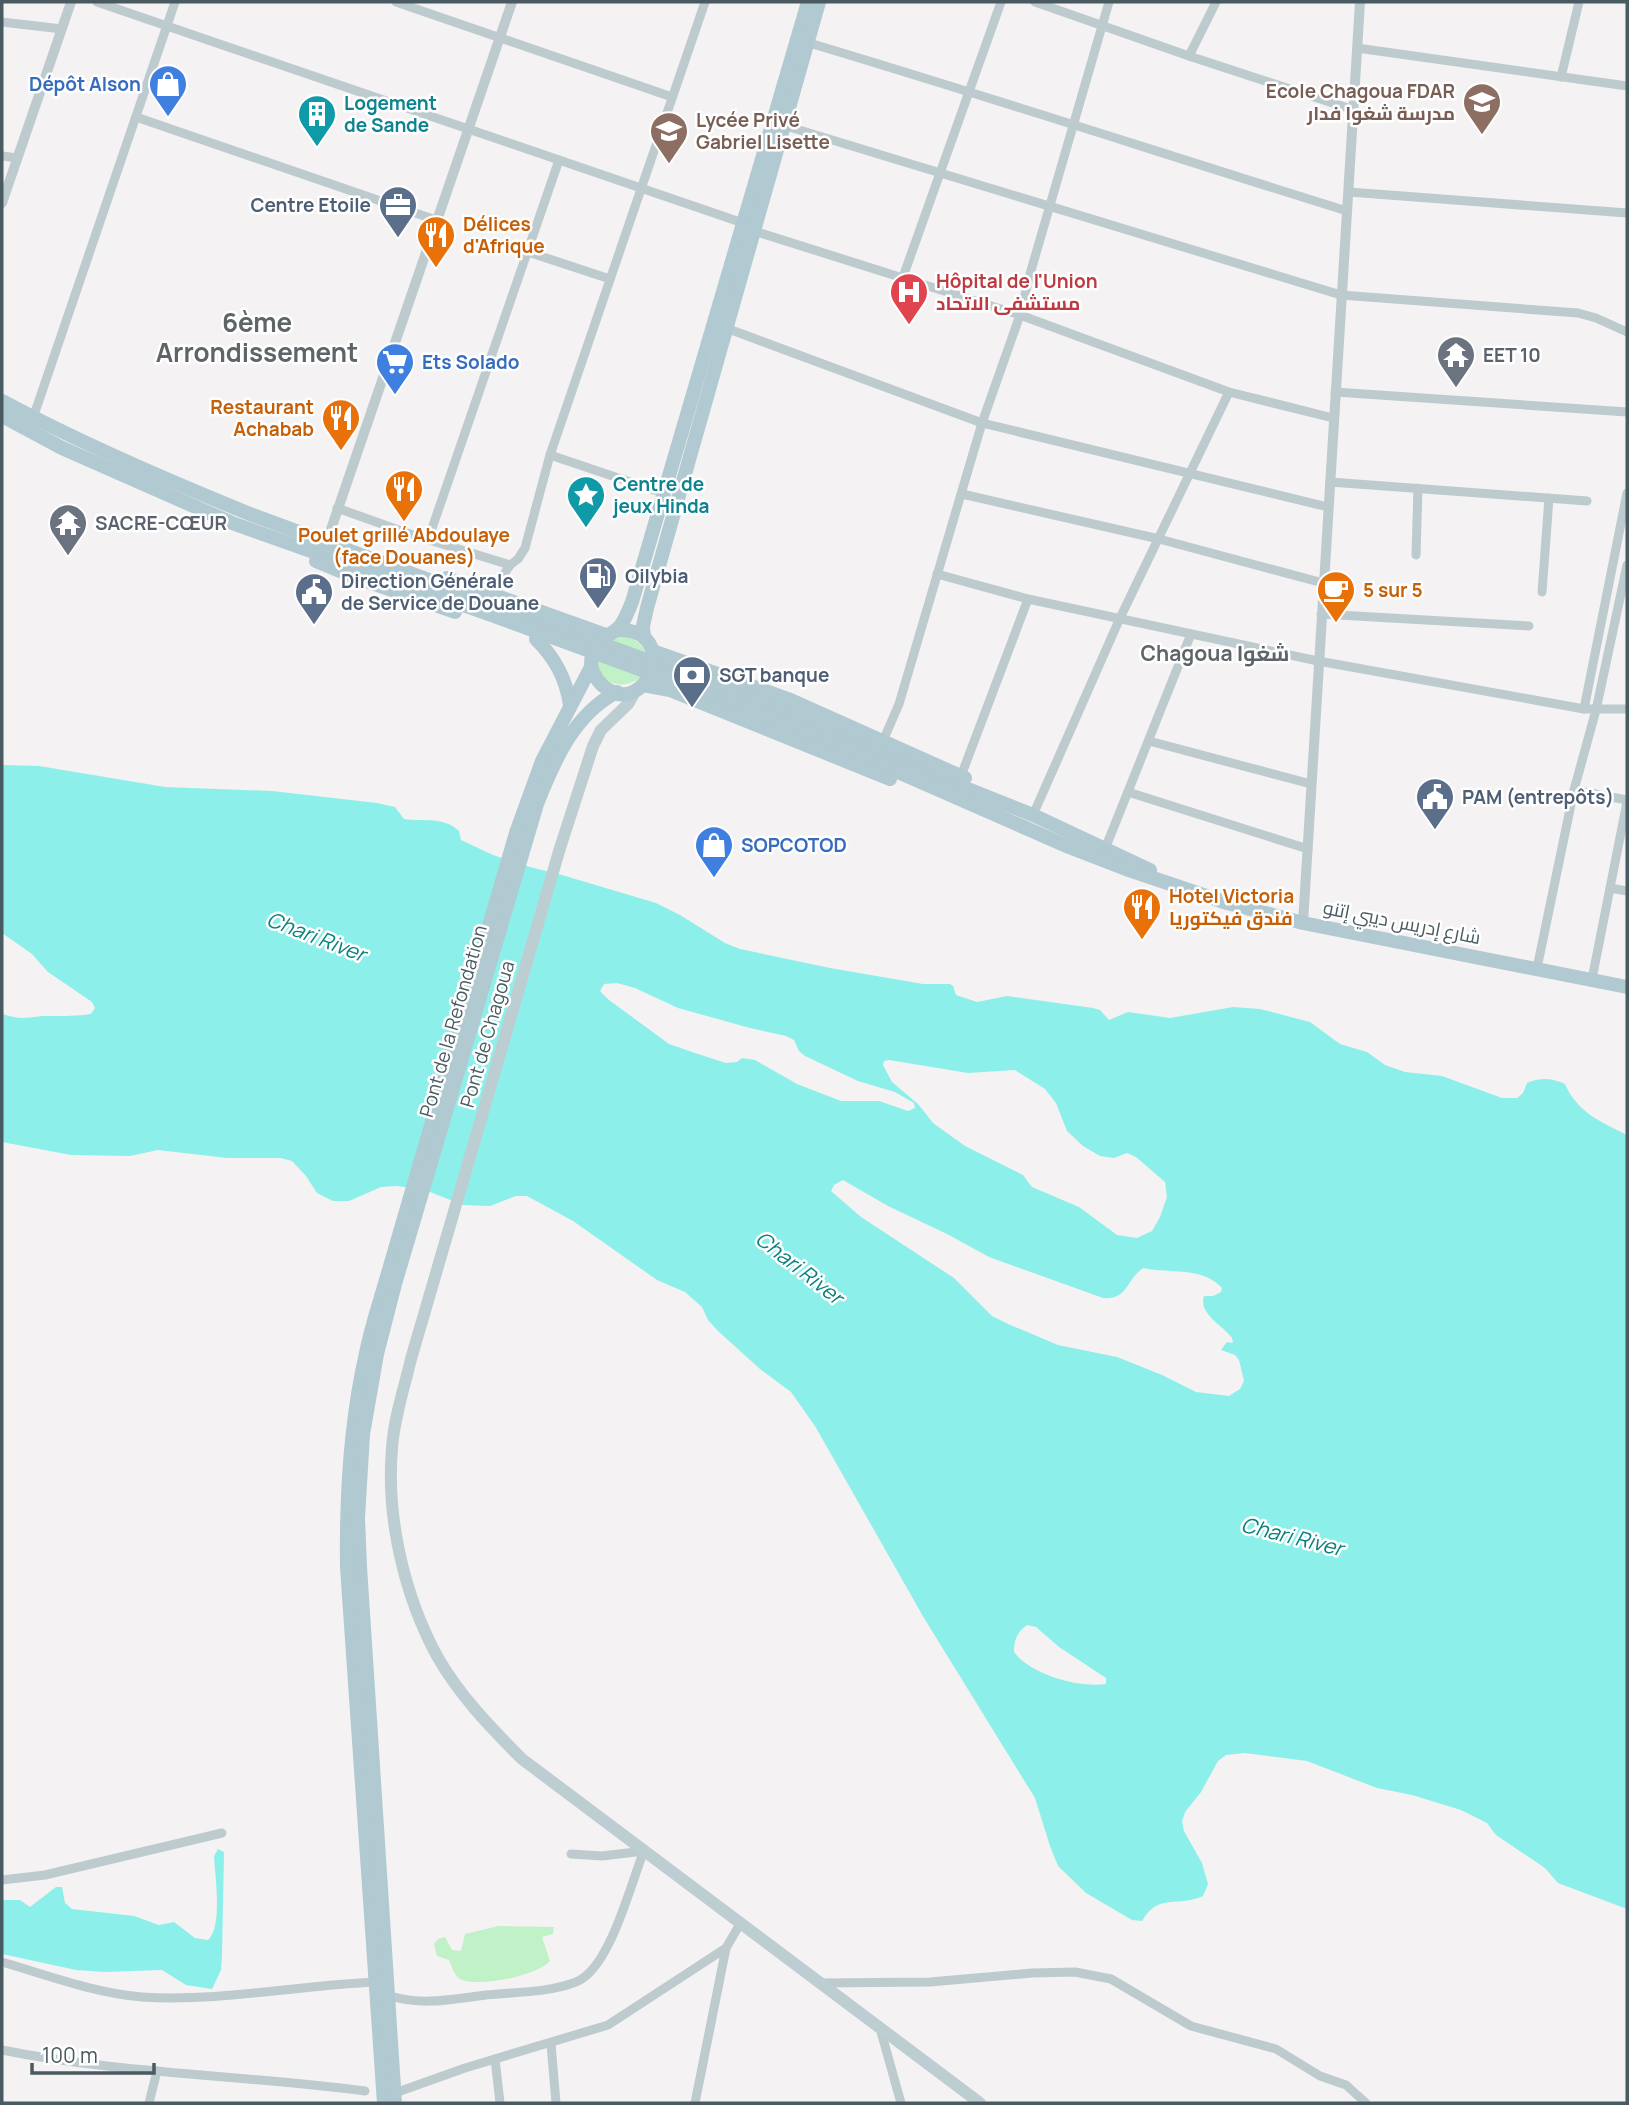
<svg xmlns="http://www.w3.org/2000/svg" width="1629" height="2105" font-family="Manrope,Cairo,sans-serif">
  <rect width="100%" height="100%" fill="#f4f2f2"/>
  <g fill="#c1f1c7">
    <path d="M627 634 647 650 643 676C624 692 595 685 597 657 597 651 602 646 604 641Z"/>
    <path d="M499 1926 554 1927 553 1934 542 1937 550 1961C537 1976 477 1988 460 1979 454 1975 452 1967 449 1960L437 1956 434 1944 438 1939 445 1937 452 1950 461 1951 465 1934Z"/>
  </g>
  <g fill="#8defea" fill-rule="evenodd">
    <path d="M2 765 39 766 165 787 272 791 377 803 395 807 404 819C424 822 443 816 459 831L461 840 493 855 530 867 562 875 656 903 680 915 725 943 740 949 830 968 923 984H950L953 986 956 995 977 1002 1007 996 1093 1008 1100 1010 1109 1020 1128 1012 1170 1018 1233 1007 1260 1009 1310 1022 1340 1044 1367 1052 1385 1065 1405 1072 1442 1076 1502 1098H1517L1523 1093 1527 1083C1540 1077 1552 1078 1565 1084 1577 1112 1601 1122 1627 1135V1909L1558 1883 1545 1868 1496 1835 1487 1823 1461 1810 1412 1795 1377 1788 1307 1761 1245 1753 1226 1755 1218 1761 1201 1792 1185 1812 1182 1822 1184 1831 1202 1863 1208 1884 1203 1896C1177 1908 1159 1892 1142 1921L1132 1920 1086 1893 1058 1866 1050 1846 1035 1798 924 1618 815 1426 791 1392 760 1369 718 1331 708 1320 702 1307 685 1292 657 1280 573 1221 527 1196H516L490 1206 463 1205 425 1190 397 1186 381 1187 349 1201H333L317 1193 306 1176 292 1161 281 1158H227L158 1150 130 1156 71 1155 2 1142V1014C27 1022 29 1015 52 1016 66 1016 77 1016 91 1014L95 1008 92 1002 48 972 32 954 2 933ZM617 983 635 988 678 1008 750 1028 786 1036 794 1040 799 1051 805 1056 858 1081 895 1092 914 1103 915 1108 908 1111 879 1101H841L797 1084 755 1060 742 1058 737 1062 726 1063 695 1053 669 1044 609 1000 600 991 604 984ZM889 1060 968 1073 1015 1070 1045 1089 1056 1103 1067 1131 1083 1146 1100 1156 1114 1158 1127 1153 1136 1157 1165 1182 1167 1197 1160 1217 1152 1231 1137 1238 1117 1235 1079 1207 1032 1187 1023 1175 965 1146 933 1123 918 1104 892 1082 883 1065 884 1061ZM843 1180 888 1206 949 1235 989 1257 1103 1298C1128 1300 1126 1280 1143 1268 1170 1274 1202 1266 1222 1288L1221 1292 1213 1296H1204C1198 1314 1223 1325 1232 1338L1233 1343 1227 1342 1221 1350 1235 1355 1239 1360 1244 1381 1240 1389 1229 1396 1196 1392 1162 1375 1117 1357 1058 1345 1008 1324 992 1316 954 1278 861 1217 831 1191 834 1185ZM1027 1625 1036 1627 1059 1647 1106 1678V1684C1079 1688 1031 1675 1014 1652 1014 1640 1017 1632 1027 1625Z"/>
    <path d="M218 1849 224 1852 222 1955 221 1970 212 1989 186 1985 162 1970 105 1972 76 1970 2 1954V1900H20L30 1907 56 1887H62L65 1903 72 1909 134 1916 159 1925 174 1922 195 1938 208 1940C223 1927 215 1876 214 1856Z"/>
  </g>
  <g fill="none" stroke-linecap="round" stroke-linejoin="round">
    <g stroke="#bdcbce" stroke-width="9">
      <polyline points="97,2 743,223"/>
      <polyline points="396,2 672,97"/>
      <polyline points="1035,2 1189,56 1354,110"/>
      <polyline points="2,22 62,29"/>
      <path d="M806 42C987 96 1167 155 1347 211"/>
      <polyline points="1357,48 1627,86"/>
      <polyline points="1189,56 1216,2"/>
      <polyline points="1561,77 1579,2"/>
      <polyline points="136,117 436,220"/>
      <polyline points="783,125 1341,295 1578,313 1596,318 1627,332"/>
      <polyline points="2,156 17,158"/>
      <polyline points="1349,192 1627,213"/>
      <polyline points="754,231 1020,315 1229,392 1333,418"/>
      <polyline points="528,252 610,279"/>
      <polyline points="903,277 1001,2"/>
      <polyline points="726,328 982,423 1328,507"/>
      <polyline points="1335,392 1627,412"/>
      <polyline points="33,418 175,2"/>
      <polyline points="550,455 663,493"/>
      <polyline points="1330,482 1587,501"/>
      <polyline points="962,494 1159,539 1323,583"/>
      <polyline points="337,508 410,534 510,565"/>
      <polyline points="428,540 559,160"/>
      <polyline points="1416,555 1418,488"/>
      <polyline points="937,574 1028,599 1318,661 1584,709 1627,709"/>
      <polyline points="1542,592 1549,498"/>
      <polyline points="492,593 510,565 518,559 525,548 550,455 705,2"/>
      <polyline points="1321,614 1529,626"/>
      <polyline points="1584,709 1627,493"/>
      <polyline points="883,741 899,704 982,423 1020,315 1030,274 1109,2"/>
      <polyline points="1149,741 1311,784"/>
      <polyline points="961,776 1028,599"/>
      <polyline points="1574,790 1627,800"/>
      <polyline points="1128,792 1308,849"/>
      <polyline points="1033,815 1120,618 1229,392"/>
      <polyline points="1105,849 1191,634"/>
      <polyline points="1610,888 1627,891"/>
      <polyline points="1537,968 1574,790 1596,710 1627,565"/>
      <polyline points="1592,979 1627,802"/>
      <polyline points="2,1880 45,1875 222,1833"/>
      <path d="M2 1962C47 1975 94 1993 142 1997 221 2002 299 1985 377 1982"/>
      <polyline points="821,1983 930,1982 1032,1973 1075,1972 1111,1979 1191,2026 1276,2049 1320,2076 1346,2085 1366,2103"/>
      <path d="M390 1996C425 2006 451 1999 486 1995 516 1992 547 1993 576 1982 610 1969 630 1885 644 1851L602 1856 571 1854"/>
      <polyline points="880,2028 901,2103"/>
      <polyline points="551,2044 556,2103"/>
      <path d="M2 2050C121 2074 244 2075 365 2091"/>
      <polyline points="495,2059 500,2103"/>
      <polyline points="395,2093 465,2068 608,2025 726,1948 740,1924"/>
      <polyline points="149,2103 157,2071"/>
      <polyline points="695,2103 726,1948"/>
    </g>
    <g stroke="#bdcbce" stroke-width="10">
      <polyline points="2,203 71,2"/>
      <polyline points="329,535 512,2"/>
      <polyline points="1303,923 1360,2"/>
    </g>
    <path stroke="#bdced3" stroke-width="12" d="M636 690 628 704 601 730 593 746 560 848 411 1359C404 1389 394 1418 392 1448 386 1517 404 1595 437 1656 459 1695 491 1728 522 1759L980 2103"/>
    <g stroke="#b1c9d0" stroke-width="14">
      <path d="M2 401C82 444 166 480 250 514L795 715 905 764 1033 815 1150 870"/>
      <polyline points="2,416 62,448 232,523 494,616 751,710 825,740 1069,847 1126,869 1227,903 1303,923 1627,987"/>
      <polyline points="316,561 357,578 455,612"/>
      <polyline points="447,578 606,635"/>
      <path d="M616 630C685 627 645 724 602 685 594 677 589 666 592 656 595 640 605 638 616 630 624 624 628 611 632 602L808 2"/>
      <polyline points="644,638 643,626 647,608 819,2"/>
      <path d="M536 639C555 658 566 678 570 705"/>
      <polyline points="653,651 788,699 965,778"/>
      <polyline points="643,685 670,690 890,779"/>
      <path d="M384 2103 347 1567C346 1495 350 1423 366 1353 371 1328 379 1304 386 1280L516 833 542 761 591 667"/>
      <path d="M395 2103 360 1567 358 1518 363 1434 377 1354 395 1284 537 804C554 761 574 714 617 692"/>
    </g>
  </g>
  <defs>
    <symbol id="shop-pin" viewBox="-11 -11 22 30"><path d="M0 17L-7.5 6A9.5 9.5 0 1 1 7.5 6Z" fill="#3f7fe0" stroke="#fff"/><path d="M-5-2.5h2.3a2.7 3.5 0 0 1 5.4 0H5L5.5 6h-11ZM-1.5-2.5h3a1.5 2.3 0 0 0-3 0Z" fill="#fff"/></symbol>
    <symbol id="school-pin" viewBox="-11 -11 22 30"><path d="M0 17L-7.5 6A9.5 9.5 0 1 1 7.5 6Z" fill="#8d6e63" stroke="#fff"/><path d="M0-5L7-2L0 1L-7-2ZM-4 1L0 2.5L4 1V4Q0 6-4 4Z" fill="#fff"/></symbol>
    <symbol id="building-pin" viewBox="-11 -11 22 30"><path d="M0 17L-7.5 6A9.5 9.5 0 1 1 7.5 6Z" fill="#0f9aa8" stroke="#fff"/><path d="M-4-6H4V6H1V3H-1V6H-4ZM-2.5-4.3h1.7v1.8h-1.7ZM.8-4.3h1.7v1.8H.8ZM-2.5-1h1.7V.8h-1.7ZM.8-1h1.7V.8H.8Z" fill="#fff"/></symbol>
    <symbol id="office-pin" viewBox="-11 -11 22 30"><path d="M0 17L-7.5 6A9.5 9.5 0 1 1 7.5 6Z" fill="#5c6f8a" stroke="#fff"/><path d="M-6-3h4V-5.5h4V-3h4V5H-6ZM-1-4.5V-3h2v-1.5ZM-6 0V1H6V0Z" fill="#fff"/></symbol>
    <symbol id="restaurant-pin" viewBox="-11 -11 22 30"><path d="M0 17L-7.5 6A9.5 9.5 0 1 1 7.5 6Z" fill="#e8710a" stroke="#fff"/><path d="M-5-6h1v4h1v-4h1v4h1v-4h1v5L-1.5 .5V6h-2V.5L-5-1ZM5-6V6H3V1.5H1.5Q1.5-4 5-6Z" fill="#fff"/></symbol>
    <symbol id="hospital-pin" viewBox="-11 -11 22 30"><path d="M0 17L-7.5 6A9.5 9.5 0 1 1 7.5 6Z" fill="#e0444e" stroke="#fff"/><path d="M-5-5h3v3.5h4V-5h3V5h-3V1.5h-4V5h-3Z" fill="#fff"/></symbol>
    <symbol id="temple-pin" viewBox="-11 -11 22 30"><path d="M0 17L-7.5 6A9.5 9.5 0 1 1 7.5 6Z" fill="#6b7280" stroke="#fff"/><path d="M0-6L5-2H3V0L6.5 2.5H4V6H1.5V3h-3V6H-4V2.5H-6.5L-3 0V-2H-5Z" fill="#fff"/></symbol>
    <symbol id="supermarket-pin" viewBox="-11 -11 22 30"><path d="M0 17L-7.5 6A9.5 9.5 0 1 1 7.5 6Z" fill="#3f7fe0" stroke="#fff"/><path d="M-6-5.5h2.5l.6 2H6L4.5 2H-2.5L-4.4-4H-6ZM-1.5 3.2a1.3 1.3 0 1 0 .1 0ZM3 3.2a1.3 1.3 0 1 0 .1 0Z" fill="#fff"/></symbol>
    <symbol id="sight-pin" viewBox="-11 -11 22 30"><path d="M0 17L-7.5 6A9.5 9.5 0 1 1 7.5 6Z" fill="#0f9aa8" stroke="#fff"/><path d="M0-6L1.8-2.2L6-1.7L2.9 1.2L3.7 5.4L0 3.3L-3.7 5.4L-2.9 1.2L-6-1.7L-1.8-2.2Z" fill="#fff"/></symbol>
    <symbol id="fuel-pin" viewBox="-11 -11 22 30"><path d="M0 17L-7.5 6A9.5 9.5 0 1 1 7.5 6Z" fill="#5c6f8a" stroke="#fff"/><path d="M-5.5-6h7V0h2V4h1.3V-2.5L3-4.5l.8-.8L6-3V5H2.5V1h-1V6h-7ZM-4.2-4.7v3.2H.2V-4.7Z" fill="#fff"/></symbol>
    <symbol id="cafe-pin" viewBox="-11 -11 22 30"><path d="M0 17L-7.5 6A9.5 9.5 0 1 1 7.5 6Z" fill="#e8710a" stroke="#fff"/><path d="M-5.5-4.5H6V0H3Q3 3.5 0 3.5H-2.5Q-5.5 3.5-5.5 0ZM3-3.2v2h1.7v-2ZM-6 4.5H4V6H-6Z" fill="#fff"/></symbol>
    <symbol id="civic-pin" viewBox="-11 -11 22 30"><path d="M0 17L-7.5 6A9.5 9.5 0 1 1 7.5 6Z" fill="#5c6f8a" stroke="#fff"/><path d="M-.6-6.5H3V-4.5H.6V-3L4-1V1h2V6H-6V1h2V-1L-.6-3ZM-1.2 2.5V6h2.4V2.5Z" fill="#fff"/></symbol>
    <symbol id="bank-pin" viewBox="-11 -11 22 30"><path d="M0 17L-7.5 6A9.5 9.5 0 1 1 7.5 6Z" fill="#5c6f8a" stroke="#fff"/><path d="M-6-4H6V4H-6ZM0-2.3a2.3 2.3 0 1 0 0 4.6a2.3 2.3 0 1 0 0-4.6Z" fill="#fff"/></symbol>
  </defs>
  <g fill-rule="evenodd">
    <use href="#shop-pin" x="146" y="62" width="44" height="60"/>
    <use href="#school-pin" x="1460" y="80" width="44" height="60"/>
    <use href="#building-pin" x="295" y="92" width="44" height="60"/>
    <use href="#school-pin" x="647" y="109" width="44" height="60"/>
    <use href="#office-pin" x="376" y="183" width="44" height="60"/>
    <use href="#restaurant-pin" x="414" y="213" width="44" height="60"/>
    <use href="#hospital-pin" x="887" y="270" width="44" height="60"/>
    <use href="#temple-pin" x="1434" y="333" width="44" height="60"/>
    <use href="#supermarket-pin" x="373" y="340" width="44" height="60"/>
    <use href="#restaurant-pin" x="319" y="396" width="44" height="60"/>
    <use href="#restaurant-pin" x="382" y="467" width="44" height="60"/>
    <use href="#sight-pin" x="564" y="473" width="44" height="60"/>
    <use href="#temple-pin" x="46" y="501" width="44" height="60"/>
    <use href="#fuel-pin" x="576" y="554" width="44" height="60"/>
    <use href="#cafe-pin" x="1314" y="568" width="44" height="60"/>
    <use href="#civic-pin" x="292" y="570" width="44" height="60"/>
    <use href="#bank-pin" x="670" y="653" width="44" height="60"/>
    <use href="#civic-pin" x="1413" y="775" width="44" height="60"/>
    <use href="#shop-pin" x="692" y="823" width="44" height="60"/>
    <use href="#restaurant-pin" x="1120" y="885" width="44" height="60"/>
  </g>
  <g text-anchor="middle" stroke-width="5" stroke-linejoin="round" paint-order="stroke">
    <g font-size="19" font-weight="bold" fill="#366cbe" stroke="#fff" text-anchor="start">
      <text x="141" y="91" text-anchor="end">Dépôt Alson</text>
      <text x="422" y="369">Ets Solado</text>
      <text x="741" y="852">SOPCOTOD</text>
    </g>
    <g font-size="19" font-weight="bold" fill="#785e54" stroke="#fff" text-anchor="end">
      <text x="1455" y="98">Ecole Chagoua FDAR<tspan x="1455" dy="22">مدرسة شغوا فدار</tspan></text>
      <text x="696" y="127" text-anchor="start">Lycée Privé<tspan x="696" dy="22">Gabriel Lisette</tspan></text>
    </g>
    <g font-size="19" font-weight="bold" fill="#0d838f" stroke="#fff" text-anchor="start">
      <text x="344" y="110">Logement<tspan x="344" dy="22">de Sande</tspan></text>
      <text x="613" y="491">Centre de<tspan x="613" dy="22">jeux Hinda</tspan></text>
    </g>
    <g font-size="19" font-weight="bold" fill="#4e5e75" stroke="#fff" text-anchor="start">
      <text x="371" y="212" text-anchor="end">Centre Etoile</text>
      <text x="625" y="583">Oilybia</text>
      <text x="341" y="588">Direction Générale<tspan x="341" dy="22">de Service de Douane</tspan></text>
      <text x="719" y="682">SGT banque</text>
      <text x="1462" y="804">PAM (entrepôts)</text>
    </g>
    <g font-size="19" font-weight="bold" fill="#c56008" stroke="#fff" text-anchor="start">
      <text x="463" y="231">Délices<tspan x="463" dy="22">d'Afrique</tspan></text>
      <text x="314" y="414" text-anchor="end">Restaurant<tspan x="314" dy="22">Achabab</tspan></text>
      <text x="404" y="542" text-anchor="middle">Poulet grillé Abdoulaye<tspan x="404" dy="22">(face Douanes)</tspan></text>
      <text x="1363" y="597">5 sur 5</text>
      <text x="1169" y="903">Hotel Victoria<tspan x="1169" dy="22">فندق فيكتوريا</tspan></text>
    </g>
    <g font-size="19" font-weight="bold" fill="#be3a42" stroke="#fff" text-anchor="start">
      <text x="936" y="288">Hôpital de l'Union<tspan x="936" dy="22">مستشفى الاتحاد</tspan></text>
    </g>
    <g font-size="19" font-weight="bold" fill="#5b616d" stroke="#fff" text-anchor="start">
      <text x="1483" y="362">EET 10</text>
      <text x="95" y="530">SACRE-CŒUR</text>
    </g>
    <g font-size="19" fill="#495b60" stroke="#fff">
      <text transform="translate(1402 922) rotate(11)" y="7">شارع إدريس ديبي إتنو</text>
      <text transform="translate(453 1021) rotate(-74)" y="7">Pont de la Refondation</text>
      <text transform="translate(487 1034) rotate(-74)" y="7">Pont de Chagoua</text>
    </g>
    <g font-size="21" font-weight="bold" fill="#5e6467" stroke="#fff">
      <text x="1215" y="661">Chagoua شغوا</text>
    </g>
    <g font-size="21" font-style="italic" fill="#0b827d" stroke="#fff">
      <text transform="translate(316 937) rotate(21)" y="7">Chari River</text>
      <text transform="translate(799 1268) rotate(38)" y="7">Chari River</text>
      <text transform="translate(1292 1537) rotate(14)" y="7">Chari River</text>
    </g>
    <g font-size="26" font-weight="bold" fill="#5e6467" stroke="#fff">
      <text x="257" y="332">6ème<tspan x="257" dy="30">Arrondissement</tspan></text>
    </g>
  </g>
  <rect width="1629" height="2105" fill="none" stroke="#495b60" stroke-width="7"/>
  <path d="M32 2063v10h122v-10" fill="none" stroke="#495b60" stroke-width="3.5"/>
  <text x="42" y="2063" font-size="21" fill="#495b60" stroke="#ffffff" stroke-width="5" paint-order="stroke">100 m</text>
</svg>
